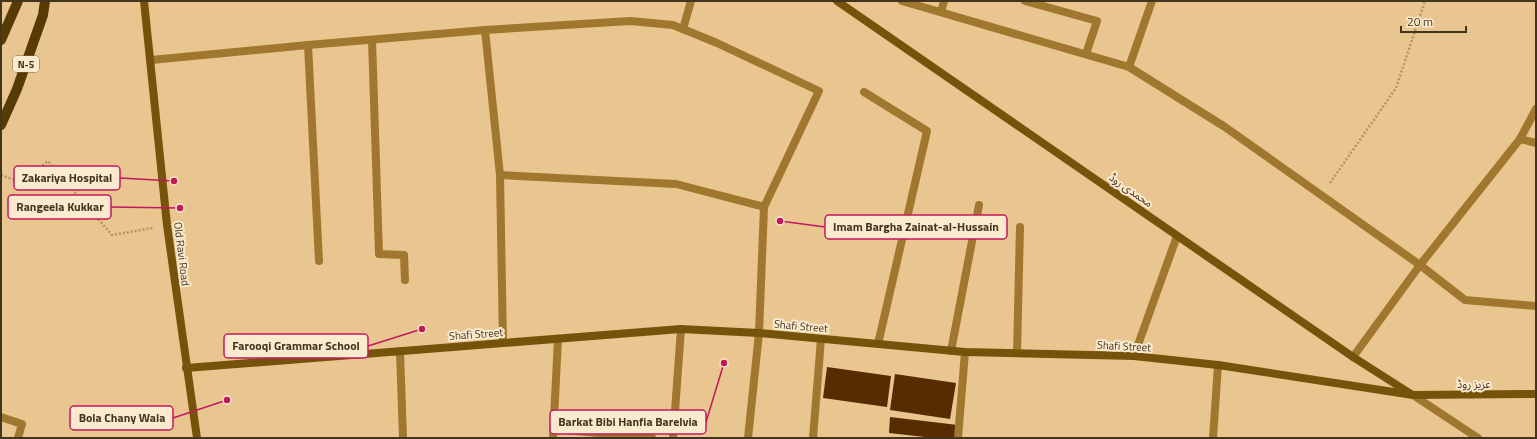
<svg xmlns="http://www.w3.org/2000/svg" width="1537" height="439" font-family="'Titillium Web','Noto Sans Arabic',sans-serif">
  <rect width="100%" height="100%" fill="#e9c68f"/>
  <g fill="#562c00">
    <polygon points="827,367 891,376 887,407 823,398"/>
    <polygon points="895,374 956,383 950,419 890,410"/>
    <polygon points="890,417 958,425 956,438 934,438 889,433"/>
  </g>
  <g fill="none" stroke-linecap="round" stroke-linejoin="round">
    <g stroke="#b09469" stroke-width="2.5" stroke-dasharray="2 2" stroke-linecap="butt">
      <polyline points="1,175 20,182 48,161 112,235 153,228"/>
      <polyline points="1330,183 1396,88 1425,1"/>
    </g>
    <g stroke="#a0772e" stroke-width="8">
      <polyline points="1025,1 1097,21 1086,54"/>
      <polyline points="941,12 944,1"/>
      <polyline points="308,45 319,261"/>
      <polyline points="1420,265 1465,300 1536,306"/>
      <polyline points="951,351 979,205"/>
      <polyline points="1017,353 1020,227"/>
    </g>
    <g stroke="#a0772e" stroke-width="8">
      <polyline points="902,1 1129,67 1225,127 1420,265"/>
      <polyline points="683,29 691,1"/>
      <polyline points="485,30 500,175 503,343"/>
      <polyline points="372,40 379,254 404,255 405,280"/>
      <polyline points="151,60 308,45 485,30 630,21 673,25 717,43 819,91 764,207 759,333 748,438"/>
      <polyline points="1129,67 1152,1"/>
      <polyline points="864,92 927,131 878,344"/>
      <polyline points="1520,139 1536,143"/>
      <polyline points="500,175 676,184 764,207"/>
      <polyline points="400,351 403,438"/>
      <polyline points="1134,356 1177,236"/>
      <polyline points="1353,357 1420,265 1520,139 1536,109"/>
      <polyline points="1413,395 1478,438"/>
      <polyline points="1,417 22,424 18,438"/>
      <polyline points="554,429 652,438"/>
      <polyline points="553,438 558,339"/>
      <polyline points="673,438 681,329"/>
      <polyline points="813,438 821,339"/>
      <polyline points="958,438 965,352"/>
      <polyline points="1213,438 1218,365"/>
    </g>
    <g stroke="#76530a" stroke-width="8">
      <polyline points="144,1 167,225 197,438"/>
      <polyline points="837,1 1353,357 1411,394"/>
      <polyline points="186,368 681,329 759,333 965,352 1134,356 1218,365 1413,395 1536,394"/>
    </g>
    <g stroke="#573b00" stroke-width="10">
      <polyline points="1,40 18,1"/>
      <polyline points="1,125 17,89 43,15 45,1"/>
    </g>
  </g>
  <g text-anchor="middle" stroke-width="4" stroke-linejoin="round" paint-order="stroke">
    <rect fill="#fceacf" stroke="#7a6b53" stroke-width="1" x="13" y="56" width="26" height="16" rx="3"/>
    <g font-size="10" font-weight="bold" fill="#42341e">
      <text x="26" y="68">N-5</text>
    </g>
    <g font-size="11" fill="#42341e" stroke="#fceacf">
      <text transform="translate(1131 190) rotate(35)" y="4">محمدی روڈ</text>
      <text transform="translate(182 254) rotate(83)" y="4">Old Ravi Road</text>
      <text transform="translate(801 326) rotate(5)" y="4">Shafi Street</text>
      <text transform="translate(476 334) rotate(-4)" y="4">Shafi Street</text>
      <text transform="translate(1124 346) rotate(3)" y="4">Shafi Street</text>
      <text x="1474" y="388">عزیز روڈ</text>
    </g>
  </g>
  <path fill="none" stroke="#c2185b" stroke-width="1.5" d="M174 181L120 178M180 208L111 207M780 221L825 227M422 329L368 346M227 400L173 418M724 363L706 422"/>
  <g fill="#c2185b" stroke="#fceacf" stroke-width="1.5">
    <circle cx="174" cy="181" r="4"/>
    <circle cx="180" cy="208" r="4"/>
    <circle cx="780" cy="221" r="4"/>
    <circle cx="422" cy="329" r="4"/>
    <circle cx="227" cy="400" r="4"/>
    <circle cx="724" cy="363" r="4"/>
  </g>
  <g fill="#fceacf" stroke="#c2185b" stroke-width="1.5">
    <rect x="14" y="166" width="106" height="24" rx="4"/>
    <rect x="8" y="195" width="103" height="24" rx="4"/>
    <rect x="825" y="215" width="182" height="24" rx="4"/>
    <rect x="224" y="334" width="144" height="24" rx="4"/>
    <rect x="70" y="406" width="103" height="24" rx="4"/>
    <rect x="550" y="410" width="156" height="24" rx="4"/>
  </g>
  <g font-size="12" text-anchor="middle" font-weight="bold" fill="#42341e">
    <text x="67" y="182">Zakariya Hospital</text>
    <text x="60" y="211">Rangeela Kukkar</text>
    <text x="916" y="231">Imam Bargha Zainat-al-Hussain</text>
    <text x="296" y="350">Farooqi Grammar School</text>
    <text x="122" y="422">Bola Chany Wala</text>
    <text x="628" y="426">Barkat Bibi Hanfia Barelvia</text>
  </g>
  <rect width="1537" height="439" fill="none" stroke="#42341e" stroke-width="4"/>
  <path d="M1401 26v6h65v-6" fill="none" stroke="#42341e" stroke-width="2"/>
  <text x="1407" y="26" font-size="12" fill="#42341e" stroke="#fceacf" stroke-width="3" paint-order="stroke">20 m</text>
</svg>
